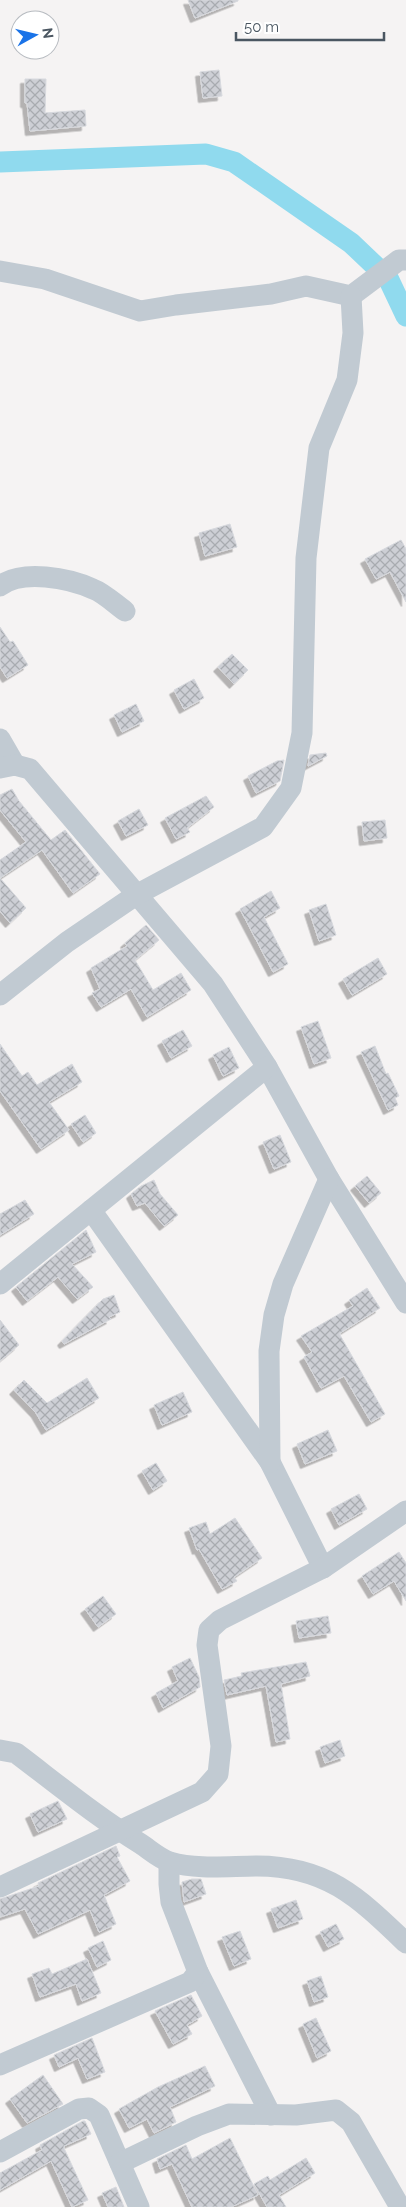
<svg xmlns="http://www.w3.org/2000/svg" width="406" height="2207" font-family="Raleway,sans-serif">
  <defs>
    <pattern id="building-cross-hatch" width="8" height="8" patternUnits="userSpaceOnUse" patternTransform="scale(1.25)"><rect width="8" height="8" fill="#cdcfd5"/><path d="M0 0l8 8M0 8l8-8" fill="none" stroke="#a8abb0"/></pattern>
    <filter id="shadow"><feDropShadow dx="-4.5" dy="4.5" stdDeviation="0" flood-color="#0004"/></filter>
  </defs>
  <rect width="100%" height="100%" fill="#f5f3f3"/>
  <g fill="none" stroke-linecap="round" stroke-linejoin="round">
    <polyline stroke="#90daee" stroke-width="21" points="0,162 206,154 234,162 351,243 388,278 406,316"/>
  </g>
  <g fill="url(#building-cross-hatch)" stroke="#d7d9de" filter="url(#shadow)">
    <polygon points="188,0 238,0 238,1 195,18"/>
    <polygon points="219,70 222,96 203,98 200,72"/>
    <polygon points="25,79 46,79 45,113 85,110 86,126 30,131 27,103 25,103"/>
    <polygon points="230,524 237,547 205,556 199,533"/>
    <polygon points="401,540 406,549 406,602 390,572 376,579 365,559"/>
    <polygon points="0,627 10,642 13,641 28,665 7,678 0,667"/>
    <polygon points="232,654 248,670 234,684 218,667"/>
    <polygon points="194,679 204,698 184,709 174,690"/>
    <polygon points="136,704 144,721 122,732 114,715"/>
    <polygon points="326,753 327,756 308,766 310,755"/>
    <polygon points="284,760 280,781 256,793 248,776 277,761"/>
    <polygon points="12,789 19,801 51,840 65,830 100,874 73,893 42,850 0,878 0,860 26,842 0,810 0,795"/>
    <polygon points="206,796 214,807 187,828 190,832 176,839 165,818"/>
    <polygon points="139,809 148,825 126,836 118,821"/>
    <polygon points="385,820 387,838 364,841 362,822"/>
    <polygon points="0,878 26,908 10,923 0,911"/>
    <polygon points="271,891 280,908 264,917 288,964 273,972 240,909"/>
    <polygon points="326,904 336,935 319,941 309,910"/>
    <polygon points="146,925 159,940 135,960 153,990 181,973 191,990 147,1017 131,989 101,1007 92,993 100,989 91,968 127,946 125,943"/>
    <polygon points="378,958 387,974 352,995 343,979"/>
    <polygon points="318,1021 331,1058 314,1064 301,1027"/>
    <polygon points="183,1030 192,1046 171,1058 162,1041"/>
    <polygon points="0,1044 22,1076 28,1072 37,1085 72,1064 82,1082 49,1102 69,1130 41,1149 0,1091"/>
    <polygon points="375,1046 386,1074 388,1073 399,1096 395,1098 398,1105 388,1110 361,1052"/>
    <polygon points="229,1047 239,1068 223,1076 213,1055"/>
    <polygon points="85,1115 96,1133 83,1142 71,1124"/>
    <polygon points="280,1135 291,1162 274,1169 263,1142"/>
    <polygon points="367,1176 381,1193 369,1203 355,1186"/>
    <polygon points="154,1180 160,1194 178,1215 164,1226 145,1203 137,1206 131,1194 141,1186"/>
    <polygon points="25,1200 34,1214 0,1235 0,1214"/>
    <polygon points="86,1230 96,1252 72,1264 93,1287 77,1299 58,1277 27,1301 16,1287"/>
    <polygon points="367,1288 380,1308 340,1333 340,1335 385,1414 371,1422 344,1376 321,1388 304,1357 312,1352 301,1336 353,1306 349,1300"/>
    <polygon points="114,1295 120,1312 109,1317 111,1319 64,1344 62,1341 103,1299"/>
    <polygon points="0,1320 19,1345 0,1361"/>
    <polygon points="87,1378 99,1398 46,1430 36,1413 14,1390 24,1380 47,1403"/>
    <polygon points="183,1392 192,1412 162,1425 154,1405"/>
    <polygon points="328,1430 337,1451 305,1464 297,1444"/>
    <polygon points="156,1463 167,1481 153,1490 142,1471"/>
    <polygon points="359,1494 367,1509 339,1525 331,1509"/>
    <polygon points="235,1518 262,1558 234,1577 237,1581 222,1589 199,1549 197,1550 189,1528 206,1522 210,1534"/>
    <polygon points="399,1552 406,1563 406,1601 394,1581 373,1594 362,1576"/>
    <polygon points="103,1596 116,1614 98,1627 85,1609"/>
    <polygon points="328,1616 331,1633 299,1638 296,1621"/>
    <polygon points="190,1658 199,1677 200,1687 163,1708 156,1693 178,1681 172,1667"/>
    <polygon points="306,1662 310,1676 281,1684 290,1739 276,1742 266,1686 227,1695 224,1680 242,1676 241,1673"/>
    <polygon points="340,1740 345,1756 325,1763 320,1747"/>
    <polygon points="58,1801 67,1819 38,1832 30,1814"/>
    <polygon points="116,1846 120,1856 117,1857 130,1881 104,1895 116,1924 99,1932 90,1910 38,1934 25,1909 0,1917 0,1899 39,1886 38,1883"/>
    <polygon points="192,1879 201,1879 206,1894 184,1902 182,1882"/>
    <polygon points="296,1900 303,1919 278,1928 271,1909"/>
    <polygon points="336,1924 344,1939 328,1947 320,1932"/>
    <polygon points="240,1931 251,1959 234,1966 222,1937"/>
    <polygon points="103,1941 111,1960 97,1967 88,1948"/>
    <polygon points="87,1959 101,1993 82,2001 76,1984 40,1997 32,1974 49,1968 52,1974"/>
    <polygon points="321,1976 328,1997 314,2002 307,1981"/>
    <polygon points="191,1995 202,2016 187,2025 192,2034 173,2044 155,2011"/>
    <polygon points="316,2018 331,2051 317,2058 303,2024"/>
    <polygon points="92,2038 105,2072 87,2079 78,2058 59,2067 54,2055"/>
    <polygon points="205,2066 215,2086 170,2107 176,2122 154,2133 147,2119 129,2128 119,2109 158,2087"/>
    <polygon points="43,2075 63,2104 27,2123 10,2099"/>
    <polygon points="83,2121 85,2121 91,2134 64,2146 64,2148 88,2200 72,2207 51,2161 0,2190 0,2173 42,2150 40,2145"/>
    <polygon points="230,2138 258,2195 231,2207 192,2207 172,2164 160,2169 157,2159 186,2145 192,2159"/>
    <polygon points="306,2158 315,2173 279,2195 286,2207 267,2207 254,2184 268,2176 270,2180"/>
    <polygon points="116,2187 124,2207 108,2207 102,2193"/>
  </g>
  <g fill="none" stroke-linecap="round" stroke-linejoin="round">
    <g stroke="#c1cad2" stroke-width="21">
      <polyline points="0,271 45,279 140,311 176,305 271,294 306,286 351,296 399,260 406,260"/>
      <path d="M0 586C22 569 69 578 93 589 104 593 115 604 125 611"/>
      <polyline points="0,739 15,765"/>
      <polyline points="0,768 15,765 30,769 213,984 267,1067 329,1179 406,1303"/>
      <polyline points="0,995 67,942 136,895 263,827 291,788 302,733 306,558 319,448 347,380 353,333 351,296"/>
      <polyline points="91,1210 270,1462 323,1568"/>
      <polyline points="0,1284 267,1067"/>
      <polyline points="270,1462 269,1351 274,1315 283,1284 329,1179"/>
      <path d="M0 1750 16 1753C57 1784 97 1817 141 1844 150 1850 160 1859 170 1862 198 1870 229 1866 257 1866 327 1866 359 1898 406 1943"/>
      <polyline points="0,1887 202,1792 218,1774 221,1746 207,1645 209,1630 220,1620 323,1568 406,1511"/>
      <polyline points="198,1972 271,2115"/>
      <polyline points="0,2065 190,1982 198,1972 171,1902 169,1884 169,1862"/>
      <polyline points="0,2152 79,2109 89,2108 99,2115 139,2207"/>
      <polyline points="120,2163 197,2126 229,2114 296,2115 336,2110 351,2122 400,2207"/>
    </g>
  </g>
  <g transform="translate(35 35) rotate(82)"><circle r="24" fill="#ffffff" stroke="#b7bbc0"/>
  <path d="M0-4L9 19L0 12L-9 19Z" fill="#1a73e8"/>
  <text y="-8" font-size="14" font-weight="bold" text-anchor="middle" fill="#4a5661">N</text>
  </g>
  <path d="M236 32v8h148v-8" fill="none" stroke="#4a5661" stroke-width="2.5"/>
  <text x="244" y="32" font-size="15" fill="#4a5661" stroke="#ffffff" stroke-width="4" paint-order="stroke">50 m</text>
</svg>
